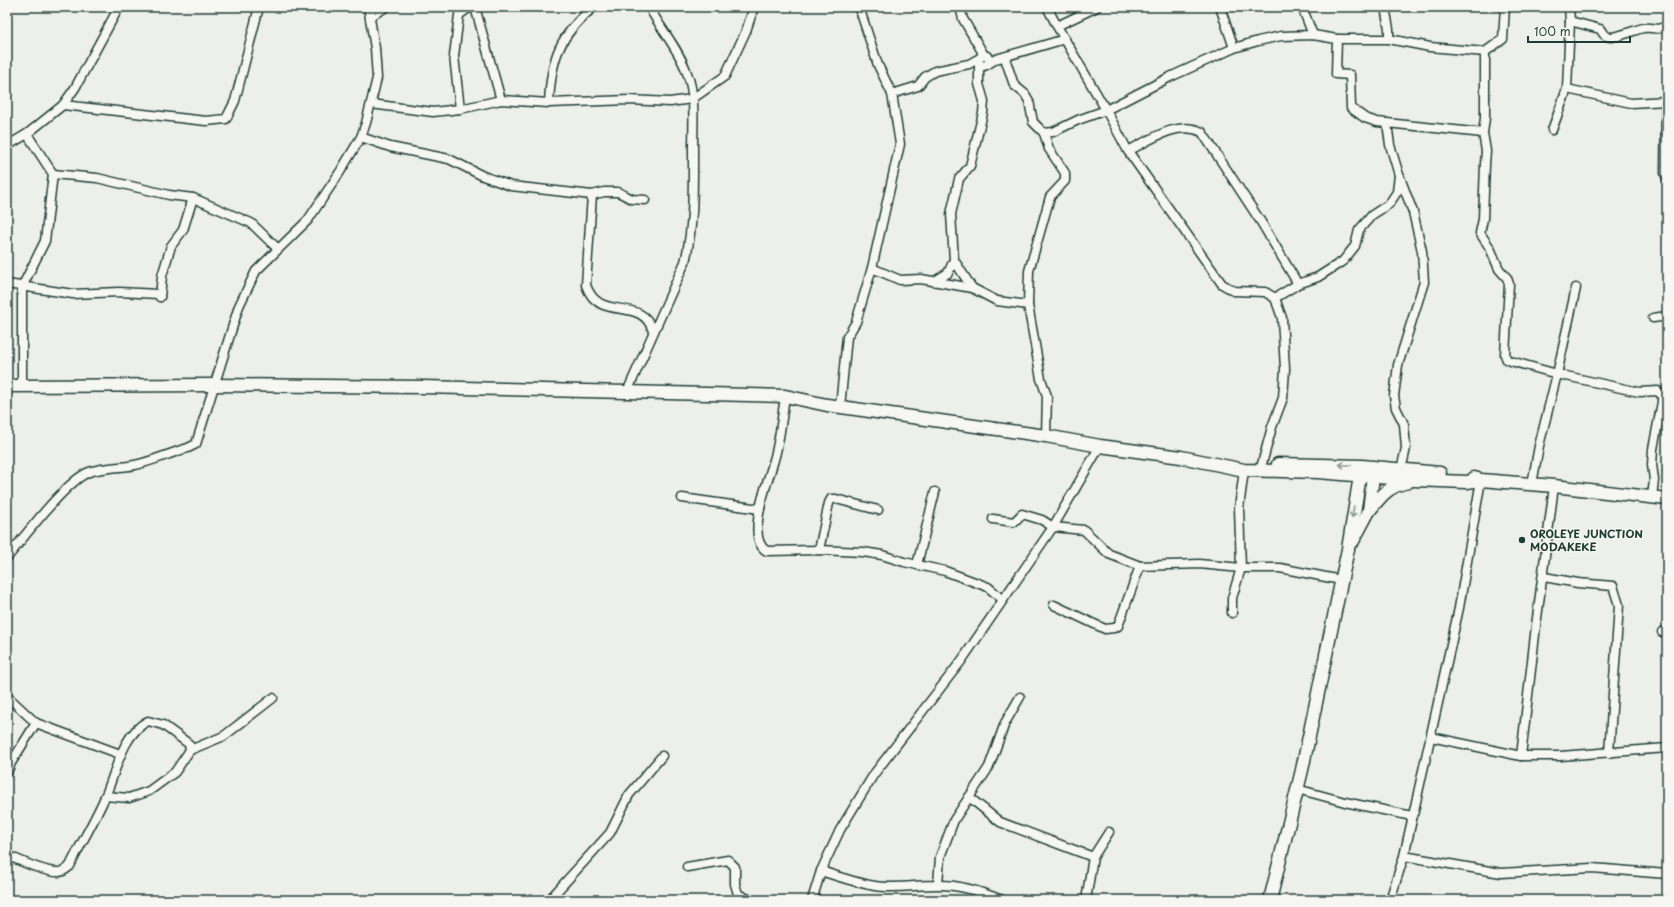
<svg xmlns="http://www.w3.org/2000/svg" width="1674" height="907" font-family="'Playpen Sans',sans-serif">
  <rect width="100%" height="100%" fill="#edefea"/>
  <filter id="ink" filterUnits="userSpaceOnUse"><feTurbulence type="fractalNoise" baseFrequency=".025" numOctaves="2"/><feDisplacementMap in="SourceGraphic" scale="8" xChannelSelector="R" yChannelSelector="G"/><feConvolveMatrix kernelMatrix="1 2 1 2 8 2 1 2 1" color-interpolation-filters="sRGB"/></filter>
  <g filter="url(#ink)">
    <g fill="none" stroke-linecap="round" stroke-linejoin="round">
      <defs>
        <g id="street">
          <polyline points="475,7 501,100"/>
          <polyline points="960,7 963,19 984,55"/>
          <polyline points="1047,7 1057,26 1106,110 1128,151 1222,284 1234,291 1265,292 1275,298 1282,318 1285,369 1283,398 1272,427 1262,464"/>
          <polyline points="1220,7 1234,48"/>
          <polyline points="1302,7 1313,35"/>
          <polyline points="1385,7 1389,29 1389,39"/>
          <polyline points="371,16 386,7"/>
          <path d="M1570 21 1600 29C1602 31 1603 35 1606 36 1614 40 1634 30 1643 28 1654 26 1654 32 1667 26"/>
          <polyline points="1057,26 1097,7"/>
          <polyline points="1337,39 1336,74 1350,75 1351,108 1365,118 1377,122 1483,133"/>
          <polyline points="1485,52 1485,118 1483,133 1486,151 1485,164 1483,219 1480,233 1490,248 1499,269 1507,278 1509,284 1505,355 1507,360 1557,374 1639,392 1658,391 1662,396 1662,402 1653,449 1652,465 1654,480 1652,497"/>
          <polyline points="1005,58 1014,85 1025,94 1029,101 1033,122 1044,133 1049,149 1065,173 1065,181 1050,197 1029,271 1028,305 1041,379 1047,396 1046,436"/>
          <polyline points="988,64 996,59 1065,39"/>
          <polyline points="1567,89 1631,103 1667,101"/>
          <polyline points="892,94 918,86 925,77 935,71 969,64 978,59"/>
          <polyline points="1666,101 1665,173 1667,178"/>
          <path d="M549 103C551 59 559 35 594 7"/>
          <polyline points="371,104 433,112 460,109 501,100 549,103 629,100 670,102 692,99 725,76 746,31 753,10 752,7"/>
          <polyline points="63,105 206,121 226,119 235,101 259,7"/>
          <polyline points="460,109 454,56 459,15 470,7"/>
          <polyline points="1552,130 1567,89 1570,21 1569,7"/>
          <polyline points="1044,133 1053,132 1078,120 1106,110 1170,77 1234,48 1258,41 1281,36 1313,35 1337,39 1389,39 1430,47 1485,52 1503,39 1505,7"/>
          <polyline points="361,137 390,147 449,159 483,176 511,186 592,195 604,192 618,192 632,199 645,200"/>
          <polyline points="7,146 27,134 63,105 75,88 119,7"/>
          <path d="M1128 151C1150 140 1177 120 1202 132L1261 222 1298 284"/>
          <polyline points="53,174 97,178 169,195 193,198 251,223 278,249"/>
          <polyline points="1399,175 1413,212 1422,251 1424,282 1398,365 1394,396 1396,408 1404,424 1406,448 1401,470"/>
          <path d="M592 195 586 285C599 324 641 294 653 331"/>
          <polyline points="872,268 900,280 921,279 972,288 997,301 1028,305"/>
          <polyline points="935,281 948,273 954,260"/>
          <polyline points="7,284 73,294 119,292 158,294 160,297"/>
          <polyline points="972,288 954,260 951,214 959,179 970,166 983,113 984,101 979,84 979,64 978,61 982,55 987,56 989,60 988,64 984,66 979,64"/>
          <polyline points="160,297 162,276 171,246 183,230 193,198"/>
          <polyline points="1275,298 1298,284 1318,277 1343,261 1355,246 1359,230 1372,215 1389,204 1397,192 1399,175 1390,145 1387,123"/>
          <polyline points="1653,318 1667,316"/>
          <polyline points="22,387 22,287 45,241 53,174 27,134"/>
          <path d="M627 392 685 262C694 225 693 187 693 149 693 125 696 96 687 73 680 51 660 28 649 7"/>
          <path d="M785 396C782 417 780 439 774 460 769 479 744 539 767 551L819 550 863 552 882 555 904 562 945 571 988 587 1003 600"/>
          <polyline points="840,407 847,337 856,322 872,268 900,144 892,94 878,65 859,7"/>
          <polyline points="1532,484 1539,446 1557,374 1576,288"/>
          <polyline points="682,498 760,509"/>
          <polyline points="993,519 1014,522 1022,514 1042,520 1053,527 1084,530 1109,554 1140,566 1199,564 1241,568 1280,568 1341,580"/>
          <polyline points="819,550 829,503 831,499 836,499 878,510"/>
          <path d="M7 558C23 538 67 480 89 472 104 467 120 468 135 465 153 461 170 453 188 448L196 444 239 306 256 271 308 220 340 172 361 137 366 123 377 78 375 48 368 7"/>
          <polyline points="917,565 935,492"/>
          <polyline points="1544,577 1578,583 1613,586 1619,605 1609,753"/>
          <polyline points="1054,605 1105,629 1114,628 1118,626 1140,566"/>
          <polyline points="1232,613 1232,598 1241,568 1239,508 1244,470"/>
          <polyline points="1662,632 1667,633"/>
          <polyline points="7,696 36,723"/>
          <polyline points="1431,737 1521,756 1560,756 1667,748"/>
          <polyline points="1521,756 1536,626 1554,486"/>
          <polyline points="7,773 11,763 36,723 120,754"/>
          <polyline points="1297,789 1345,802 1412,816"/>
          <polyline points="105,796 129,798 149,791 175,772 190,750 224,736 273,698"/>
          <polyline points="969,797 1000,822 1093,857"/>
          <path d="M7 855C20 861 46 873 59 872 64 872 66 869 70 866 81 843 95 820 105 797 116 772 122 734 148 721L163 725 189 744 190 750"/>
          <polyline points="1404,856 1501,873 1592,868 1667,874"/>
          <polyline points="687,867 728,860 735,867 735,884 738,894 750,900"/>
          <path d="M821 871C839 877 857 883 875 886 895 889 916 885 936 885 959 884 981 892 1002 900"/>
          <polyline points="938,884 940,857 954,820 989,767 1005,723 1020,697"/>
          <polyline points="549,900 610,833 629,795 662,756"/>
          <polyline points="812,900 821,871 840,830 874,774 962,660 1053,527 1100,446"/>
          <polyline points="1086,900 1093,857 1109,832"/>
          <polyline points="1390,900 1404,856 1459,608 1481,480"/>
        </g>
        <g id="primary">
          <polyline points="7,386 213,385 423,387 785,396 827,405 1046,436 1100,446 1181,457 1244,470 1318,472 1414,480 1467,482 1481,480"/>
          <polyline points="1278,464 1362,466 1440,473"/>
          <polyline points="1474,478 1481,480 1554,486 1667,499"/>
          <path d="M1369 511C1381 496 1388 486 1408 482"/>
          <polyline points="1353,541 1369,511 1373,476 1368,471"/>
          <polyline points="1270,900 1302,770 1348,549 1360,476 1366,472"/>
        </g>
      </defs>
      <use href="#street" stroke="#1f3d34" stroke-width="11"/>
      <use href="#primary" stroke="#1f3d34" stroke-width="15"/>
      <use href="#street" stroke="#f6f6f2" stroke-width="8"/>
      <use href="#primary" stroke="#f6f6f2" stroke-width="12"/>
    </g>
    <defs><path id="oneway-shaft" d="M-6 0H5M1.5-3L5.5 0L1.5 3" fill="none" stroke-width="1.6" stroke-linecap="round" stroke-linejoin="round"/></defs>
    <g stroke="#8a9a93">
      <use href="#oneway-shaft" transform="translate(1345 465) rotate(-177)"/>
      <use href="#oneway-shaft" transform="translate(1353 512) rotate(98)"/>
    </g>
  </g>
  <circle fill="#1f3d34" stroke="#f6f6f2" stroke-width="1.5" cx="1522" cy="540" r="4"/>
  <g text-anchor="middle" stroke-width="3" stroke-linejoin="round" paint-order="stroke">
    <g font-size="11" font-weight="bold" fill="#1f3d34" stroke="#f6f6f2" text-anchor="start">
      <text x="1530" y="538">OROLEYE JUNCTION<tspan x="1530" dy="13">MODAKEKE</tspan></text>
    </g>
  </g>
  <rect width="1674" height="907" fill="none" stroke="#f6f6f2" stroke-width="24"/>
  <rect x="12" y="12" width="1650" height="883" fill="none" stroke="#1f3d34" stroke-width="1.5" filter="url(#ink)"/>
  <path d="M1528 36v6h102v-6" fill="none" stroke="#1f3d34" stroke-width="2"/>
  <text x="1534" y="36" font-size="12" fill="#1f3d34" stroke="#f6f6f2" stroke-width="3" paint-order="stroke">100 m</text>
</svg>
